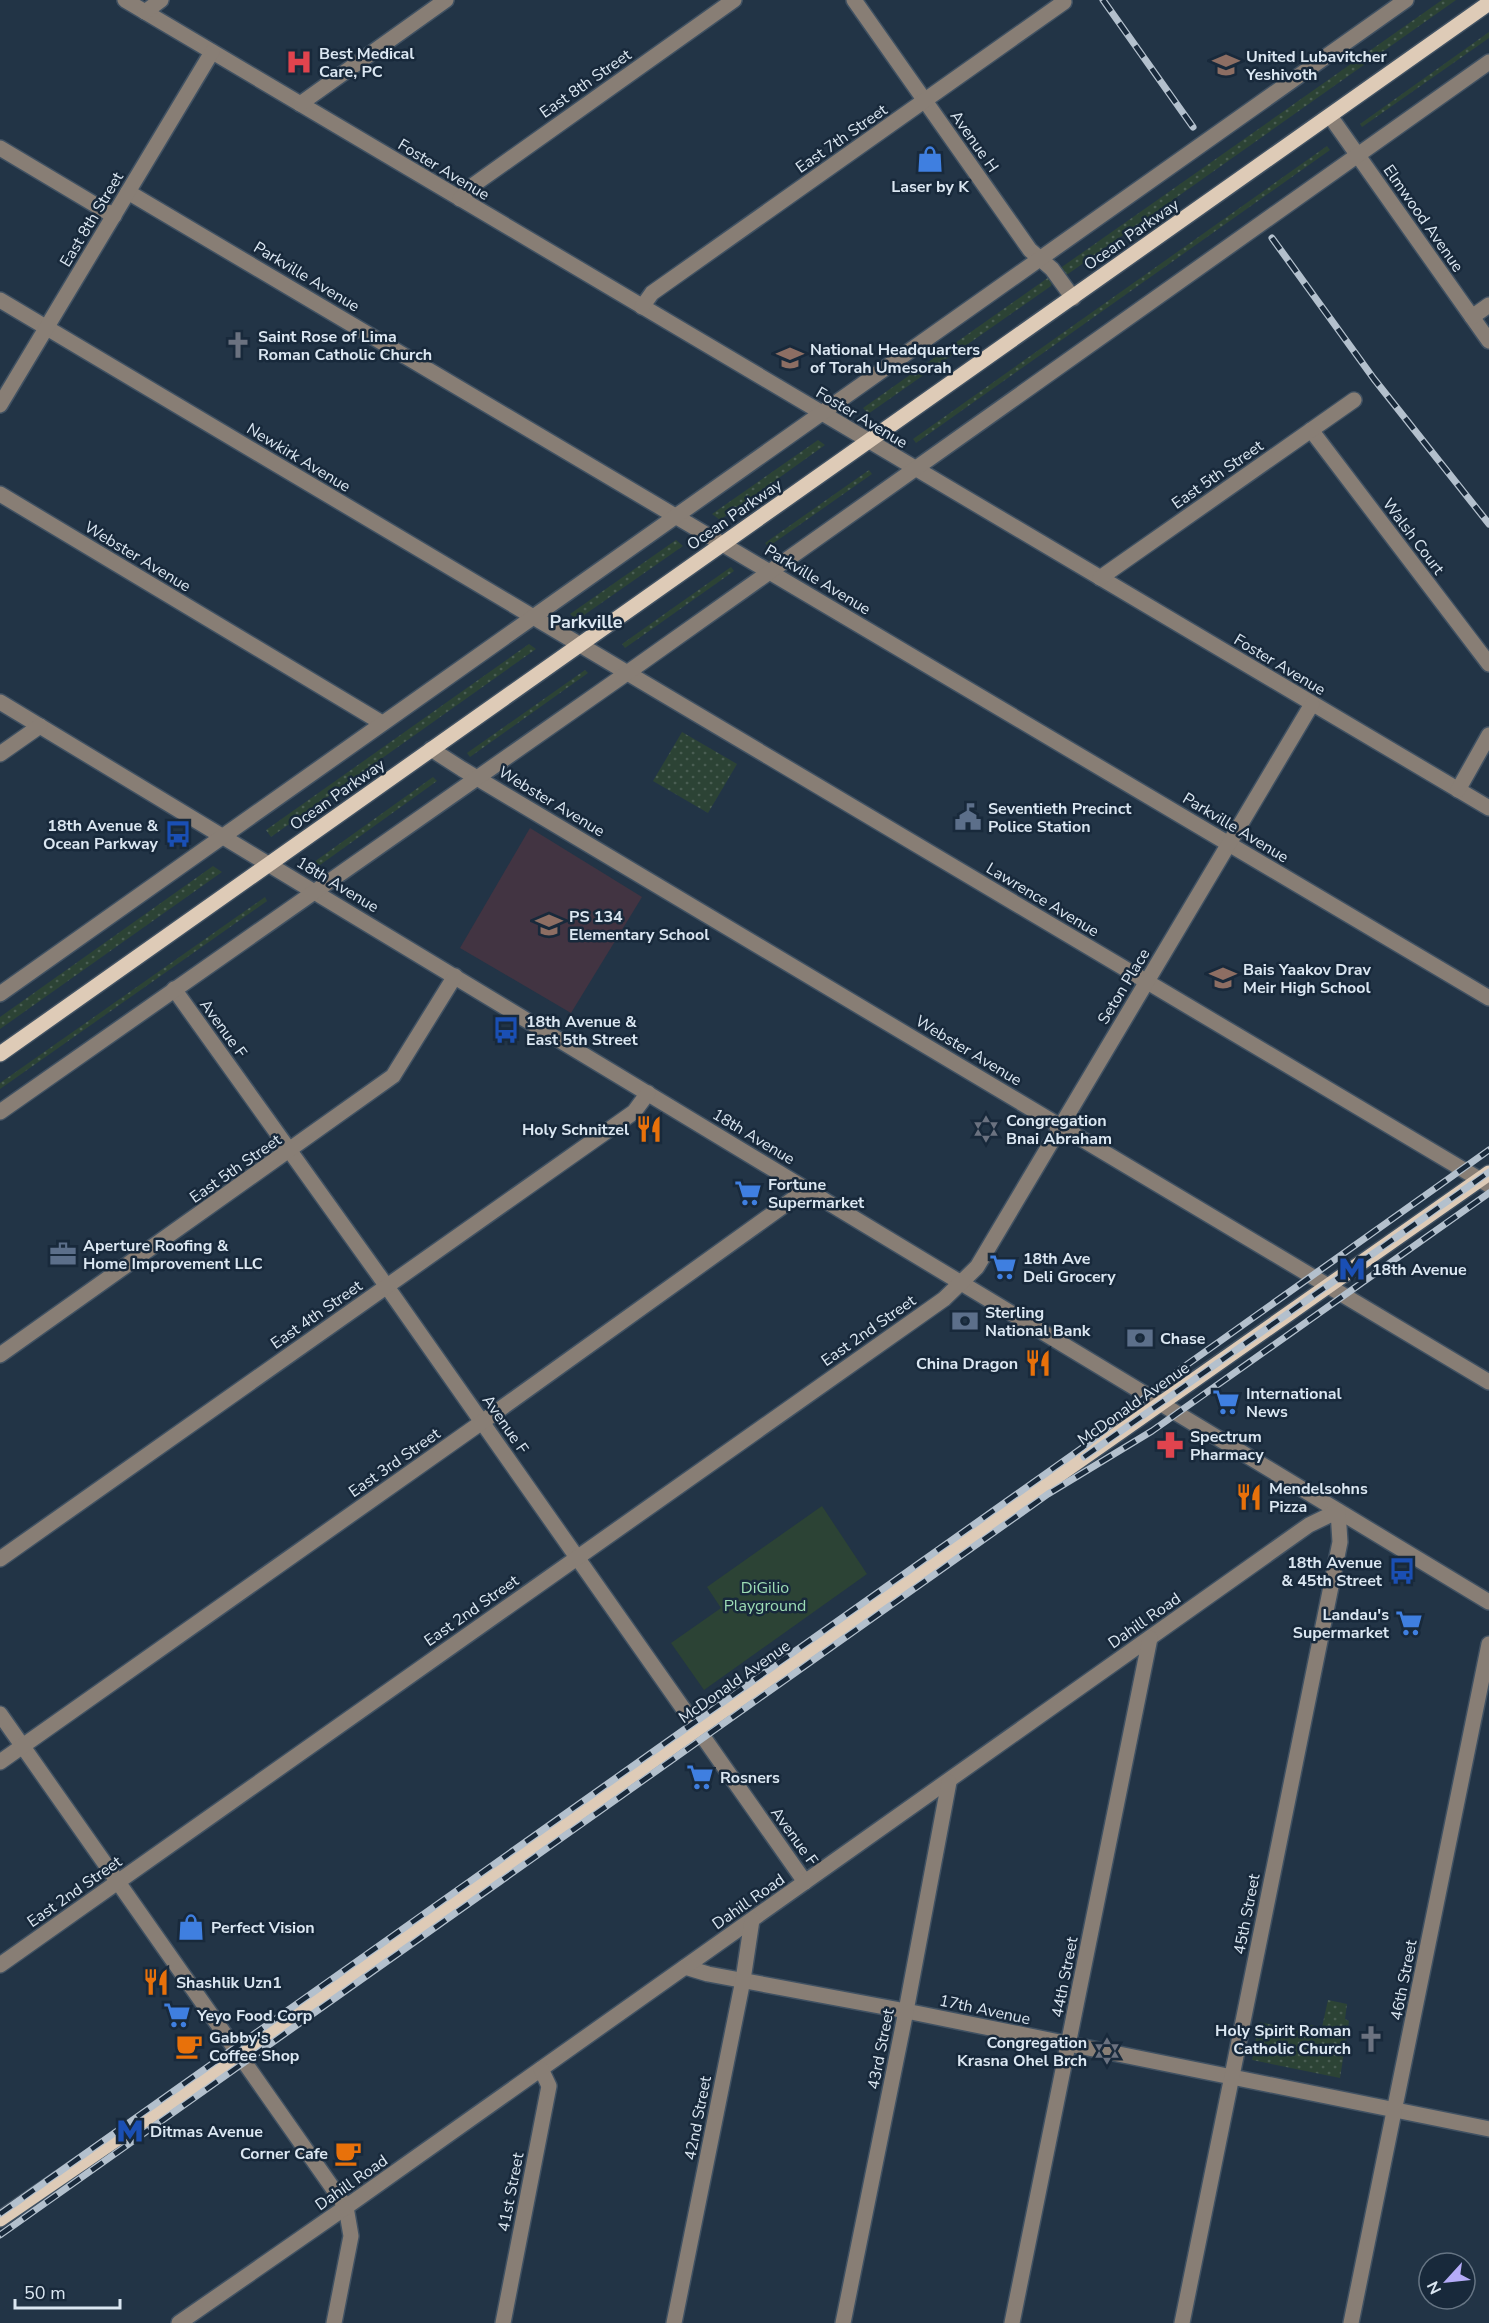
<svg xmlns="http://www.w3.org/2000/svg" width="1489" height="2323" font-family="'Nunito Sans',sans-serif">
  <defs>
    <pattern id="grass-dots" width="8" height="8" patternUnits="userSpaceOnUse" patternTransform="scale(1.5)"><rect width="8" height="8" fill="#2c4335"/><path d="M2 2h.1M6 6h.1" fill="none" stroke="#4a5e53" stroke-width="1.8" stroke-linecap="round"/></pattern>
  </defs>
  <rect width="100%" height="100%" fill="#223446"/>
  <polygon fill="#423442" points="530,828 642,897 571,1013 460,948"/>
  <g fill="url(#grass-dots)">
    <polygon points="1442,0 1456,0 1068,274 1065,275 1059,269"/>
    <polygon points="1489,32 1489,38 1362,127 1360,124"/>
    <polygon points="1327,146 1330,150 916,443 913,439"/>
    <polygon points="1049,277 1052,282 1051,286 868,414 863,408"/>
    <polygon points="818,440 825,445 720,520 712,514"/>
    <polygon points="869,470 872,474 768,547 765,543"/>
    <polygon points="676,540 683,546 577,620 570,614"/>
    <polygon points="731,567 734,571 625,648 622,644"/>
    <polygon points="529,644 536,649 271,837 266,830"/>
    <polygon points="585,670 588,673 470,757 467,753"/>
    <polygon points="682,732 737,764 708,813 653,781"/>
    <polygon points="433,777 437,781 320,865 314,862"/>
    <polygon points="213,866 222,872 0,1029 0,1017"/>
    <polygon points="265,897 267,901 0,1089 0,1083"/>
    <polygon points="1328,2000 1347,2004 1345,2019 1349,2021 1340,2078 1252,2060 1259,2022 1303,2031 1305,2024 1322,2027"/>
  </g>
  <polygon fill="#2c4335" points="822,1506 867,1574 704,1690 671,1643 721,1608 707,1587"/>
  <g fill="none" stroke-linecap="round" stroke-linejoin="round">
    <defs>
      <g id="minor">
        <polyline points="125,0 1489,808"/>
        <polyline points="854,0 1030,250 1052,269 1073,298"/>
        <polyline points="145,12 161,0"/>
        <polyline points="300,104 446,0"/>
        <polyline points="1330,116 1489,341"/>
        <polyline points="0,148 114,216"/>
        <polyline points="128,192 1489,998"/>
        <polyline points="460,199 472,186 734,0"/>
        <polyline points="0,300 1489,1185"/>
        <polyline points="642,307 652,293 1064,2"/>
        <polyline points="1472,317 1489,305"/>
        <polyline points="0,405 212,52"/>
        <polyline points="1311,430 1489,664"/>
        <polyline points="0,494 382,723"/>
        <polyline points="1100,578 1354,400"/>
        <polyline points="0,702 1489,1602"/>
        <polyline points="431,749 462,769 1489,1382"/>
        <polyline points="0,754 40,726"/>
        <polyline points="1458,790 1489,735"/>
        <polyline points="174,989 378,1274 805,1882"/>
        <polyline points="0,994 1406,0"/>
        <polyline points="0,1112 627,673 1489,62"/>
        <polyline points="0,1355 393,1076 455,976"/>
        <polyline points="0,1559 634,1112 648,1093"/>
        <polyline points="0,1714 346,2207 351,2236 334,2323"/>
        <polyline points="0,1762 482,1422 807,1189"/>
        <polyline points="0,1965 944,1299 977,1267 1312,704"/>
        <polyline points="685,1967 708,1974 906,2011 1489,2129"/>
        <polyline points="179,2323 346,2207 1309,1525 1338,1511 1340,1542 1182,2323"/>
        <polyline points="503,2323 549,2086 541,2069"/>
        <polyline points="674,2323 743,1980 752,1920"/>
        <polyline points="843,2323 906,2011 949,1782"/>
        <polyline points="1012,2323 1150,1638"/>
        <polyline points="1351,2323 1489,1644"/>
      </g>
      <g id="major">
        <polyline points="0,1054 1489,3"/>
        <polyline points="0,2219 240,2054 697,1729 1489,1173"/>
      </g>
    </defs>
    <use href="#minor" stroke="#405162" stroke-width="18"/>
    <use href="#major" stroke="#405162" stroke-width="18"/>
    <use href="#minor" stroke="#887e75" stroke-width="15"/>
    <use href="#major" stroke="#decbb7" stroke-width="15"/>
    <defs>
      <g id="rail">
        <polyline points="1103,0 1193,127"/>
        <polyline points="1272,238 1374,379 1489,524"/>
        <polyline points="1084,1457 1489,1172"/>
        <polyline points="0,2214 1082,1448 1178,1371 1489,1150"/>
        <polyline points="0,2235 1048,1494 1152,1431 1489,1193"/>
      </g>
    </defs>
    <use href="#rail" stroke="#b3c0cd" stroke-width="7"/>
    <use href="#rail" stroke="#18293b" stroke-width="4.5" stroke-dasharray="14" stroke-linecap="butt"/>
  </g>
  <defs>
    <symbol id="hospital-bare" viewBox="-9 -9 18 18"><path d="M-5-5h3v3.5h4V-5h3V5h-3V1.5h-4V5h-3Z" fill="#e0444e" stroke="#18293b" stroke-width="2.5" paint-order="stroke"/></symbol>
    <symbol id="school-bare" viewBox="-9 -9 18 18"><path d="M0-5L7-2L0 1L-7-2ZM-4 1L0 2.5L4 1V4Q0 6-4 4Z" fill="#8d6e63" stroke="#18293b" stroke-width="2.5" paint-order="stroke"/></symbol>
    <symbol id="shop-bare" viewBox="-9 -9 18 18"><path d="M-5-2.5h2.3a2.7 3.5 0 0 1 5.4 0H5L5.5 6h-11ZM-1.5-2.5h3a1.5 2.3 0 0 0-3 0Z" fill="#3f7fe0" stroke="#18293b" stroke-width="2.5" paint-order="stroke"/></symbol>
    <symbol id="church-bare" viewBox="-9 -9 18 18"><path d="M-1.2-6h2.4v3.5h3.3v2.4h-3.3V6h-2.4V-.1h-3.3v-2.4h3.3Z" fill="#6b7280" stroke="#18293b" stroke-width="2.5" paint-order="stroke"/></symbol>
    <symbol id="civic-bare" viewBox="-9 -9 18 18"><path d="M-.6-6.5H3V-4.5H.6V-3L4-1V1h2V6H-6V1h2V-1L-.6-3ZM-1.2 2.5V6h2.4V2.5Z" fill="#5c6f8a" stroke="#18293b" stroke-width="2.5" paint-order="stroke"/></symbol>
    <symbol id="bus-bare" viewBox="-9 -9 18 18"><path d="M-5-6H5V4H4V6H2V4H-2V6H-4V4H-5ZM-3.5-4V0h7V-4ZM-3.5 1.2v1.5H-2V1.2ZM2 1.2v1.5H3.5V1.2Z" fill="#1a4fb4" stroke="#18293b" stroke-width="2.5" paint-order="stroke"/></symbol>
    <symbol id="restaurant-bare" viewBox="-9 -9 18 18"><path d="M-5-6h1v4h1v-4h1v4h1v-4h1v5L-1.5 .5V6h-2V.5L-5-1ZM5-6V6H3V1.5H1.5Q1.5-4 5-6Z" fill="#e8710a" stroke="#18293b" stroke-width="2.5" paint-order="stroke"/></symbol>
    <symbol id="synagogue-bare" viewBox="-9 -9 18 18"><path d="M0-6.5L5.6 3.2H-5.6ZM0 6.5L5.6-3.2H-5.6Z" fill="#6b7280" stroke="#18293b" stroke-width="2.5" paint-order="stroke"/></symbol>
    <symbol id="supermarket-bare" viewBox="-9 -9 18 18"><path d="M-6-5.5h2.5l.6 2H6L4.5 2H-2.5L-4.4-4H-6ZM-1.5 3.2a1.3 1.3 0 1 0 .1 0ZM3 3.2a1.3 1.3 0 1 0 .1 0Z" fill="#3f7fe0" stroke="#18293b" stroke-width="2.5" paint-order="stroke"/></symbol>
    <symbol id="office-bare" viewBox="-9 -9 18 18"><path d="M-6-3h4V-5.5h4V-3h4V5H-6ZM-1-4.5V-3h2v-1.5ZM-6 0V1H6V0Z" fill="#5c6f8a" stroke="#18293b" stroke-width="2.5" paint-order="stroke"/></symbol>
    <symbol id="metro-bare" viewBox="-9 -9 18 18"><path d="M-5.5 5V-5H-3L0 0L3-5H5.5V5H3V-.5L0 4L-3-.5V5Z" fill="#1a4fb4" stroke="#18293b" stroke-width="2.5" paint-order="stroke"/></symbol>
    <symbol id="bank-bare" viewBox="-9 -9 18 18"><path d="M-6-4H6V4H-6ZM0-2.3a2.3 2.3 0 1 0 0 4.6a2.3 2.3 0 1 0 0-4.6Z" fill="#5c6f8a" stroke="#18293b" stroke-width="2.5" paint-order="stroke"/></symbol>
    <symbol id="pharmacy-bare" viewBox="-9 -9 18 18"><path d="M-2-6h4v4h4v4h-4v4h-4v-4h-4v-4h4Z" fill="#e0444e" stroke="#18293b" stroke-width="2.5" paint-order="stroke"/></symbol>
    <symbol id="cafe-bare" viewBox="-9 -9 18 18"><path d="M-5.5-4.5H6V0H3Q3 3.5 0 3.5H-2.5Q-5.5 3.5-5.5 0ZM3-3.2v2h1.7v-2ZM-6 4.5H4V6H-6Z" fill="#e8710a" stroke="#18293b" stroke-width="2.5" paint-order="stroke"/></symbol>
  </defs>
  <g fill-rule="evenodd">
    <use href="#hospital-bare" x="280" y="43" width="38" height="38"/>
    <use href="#school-bare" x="1207" y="46" width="38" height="38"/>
    <use href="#shop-bare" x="911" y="140" width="38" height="38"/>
    <use href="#church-bare" x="219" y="326" width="38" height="38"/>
    <use href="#school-bare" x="771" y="339" width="38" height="38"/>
    <use href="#civic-bare" x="949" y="798" width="38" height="38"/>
    <use href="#bus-bare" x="159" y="815" width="38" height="38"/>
    <use href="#school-bare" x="530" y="906" width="38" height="38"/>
    <use href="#school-bare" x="1204" y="959" width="38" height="38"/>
    <use href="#bus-bare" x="487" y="1011" width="38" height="38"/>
    <use href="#restaurant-bare" x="630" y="1110" width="38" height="38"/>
    <use href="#synagogue-bare" x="967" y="1110" width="38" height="38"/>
    <use href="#supermarket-bare" x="729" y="1174" width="38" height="38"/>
    <use href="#office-bare" x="44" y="1235" width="38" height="38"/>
    <use href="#supermarket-bare" x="984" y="1248" width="38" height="38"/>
    <use href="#metro-bare" x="1333" y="1250" width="38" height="38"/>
    <use href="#bank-bare" x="946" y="1302" width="38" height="38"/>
    <use href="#bank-bare" x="1121" y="1319" width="38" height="38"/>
    <use href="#restaurant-bare" x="1019" y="1344" width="38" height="38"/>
    <use href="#supermarket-bare" x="1207" y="1383" width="38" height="38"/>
    <use href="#pharmacy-bare" x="1151" y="1426" width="38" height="38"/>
    <use href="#restaurant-bare" x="1230" y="1478" width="38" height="38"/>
    <use href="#bus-bare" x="1383" y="1552" width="38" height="38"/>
    <use href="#supermarket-bare" x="1390" y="1604" width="38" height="38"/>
    <use href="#supermarket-bare" x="681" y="1758" width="38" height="38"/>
    <use href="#shop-bare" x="172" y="1908" width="38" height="38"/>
    <use href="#restaurant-bare" x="137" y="1963" width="38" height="38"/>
    <use href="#supermarket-bare" x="158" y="1996" width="38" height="38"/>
    <use href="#church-bare" x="1352" y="2020" width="38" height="38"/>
    <use href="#cafe-bare" x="170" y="2027" width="38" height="38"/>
    <use href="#synagogue-bare" x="1088" y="2032" width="38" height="38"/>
    <use href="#metro-bare" x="111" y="2112" width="38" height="38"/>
    <use href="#cafe-bare" x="329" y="2134" width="38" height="38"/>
  </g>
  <g text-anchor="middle" stroke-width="5" stroke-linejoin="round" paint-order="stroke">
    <g font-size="16" font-weight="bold" fill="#dbe7f2" stroke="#18293b" text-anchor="start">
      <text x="319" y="59">Best Medical<tspan x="319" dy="18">Care, PC</tspan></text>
      <text x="1246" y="62">United Lubavitcher<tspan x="1246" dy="18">Yeshivoth</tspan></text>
      <text x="930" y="192" text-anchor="middle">Laser by K</text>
      <text x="258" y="342">Saint Rose of Lima<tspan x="258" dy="18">Roman Catholic Church</tspan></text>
      <text x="810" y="355">National Headquarters<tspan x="810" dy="18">of Torah Umesorah</tspan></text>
      <text x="988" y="814">Seventieth Precinct<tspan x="988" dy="18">Police Station</tspan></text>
      <text x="158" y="831" text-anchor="end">18th Avenue &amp;<tspan x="158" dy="18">Ocean Parkway</tspan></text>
      <text x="569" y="922">PS 134<tspan x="569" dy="18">Elementary School</tspan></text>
      <text x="1243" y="975">Bais Yaakov Drav<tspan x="1243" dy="18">Meir High School</tspan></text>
      <text x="526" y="1027">18th Avenue &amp;<tspan x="526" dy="18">East 5th Street</tspan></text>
      <text x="1006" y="1126">Congregation<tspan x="1006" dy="18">Bnai Abraham</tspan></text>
      <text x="629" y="1135" text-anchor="end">Holy Schnitzel</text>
      <text x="768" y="1190">Fortune<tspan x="768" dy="18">Supermarket</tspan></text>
      <text x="83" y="1251">Aperture Roofing &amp;<tspan x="83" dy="18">Home Improvement LLC</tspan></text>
      <text x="1023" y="1264">18th Ave<tspan x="1023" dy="18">Deli Grocery</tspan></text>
      <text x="1372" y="1275">18th Avenue</text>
      <text x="985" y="1318">Sterling<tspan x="985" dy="18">National Bank</tspan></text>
      <text x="1160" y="1344">Chase</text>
      <text x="1018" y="1369" text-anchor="end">China Dragon</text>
      <text x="1246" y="1399">International<tspan x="1246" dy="18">News</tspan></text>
      <text x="1190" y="1442">Spectrum<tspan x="1190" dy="18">Pharmacy</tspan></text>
      <text x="1269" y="1494">Mendelsohns<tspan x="1269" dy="18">Pizza</tspan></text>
      <text x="1382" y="1568" text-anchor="end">18th Avenue<tspan x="1382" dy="18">&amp; 45th Street</tspan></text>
      <text x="1389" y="1620" text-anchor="end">Landau's<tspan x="1389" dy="18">Supermarket</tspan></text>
      <text x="720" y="1783">Rosners</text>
      <text x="211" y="1933">Perfect Vision</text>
      <text x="176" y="1988">Shashlik Uzn1</text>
      <text x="197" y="2021">Yeyo Food Corp</text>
      <text x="1351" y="2036" text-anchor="end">Holy Spirit Roman<tspan x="1351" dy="18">Catholic Church</tspan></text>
      <text x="209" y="2043">Gabby's<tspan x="209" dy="18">Coffee Shop</tspan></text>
      <text x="1087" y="2048" text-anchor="end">Congregation<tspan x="1087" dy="18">Krasna Ohel Brch</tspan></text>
      <text x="150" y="2137">Ditmas Avenue</text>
      <text x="328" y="2159" text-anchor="end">Corner Cafe</text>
    </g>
    <g font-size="16" fill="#dbe7f2" stroke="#18293b">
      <text transform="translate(585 83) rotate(-35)" y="6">East 8th Street</text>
      <text transform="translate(841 138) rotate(-35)" y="6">East 7th Street</text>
      <text transform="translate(975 141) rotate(55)" y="6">Avenue H</text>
      <text transform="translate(444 169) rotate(31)" y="6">Foster Avenue</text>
      <text transform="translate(1424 218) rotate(55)" y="6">Elmwood Avenue</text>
      <text transform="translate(91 219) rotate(-59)" y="6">East 8th Street</text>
      <text transform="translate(1131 234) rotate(-35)" y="6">Ocean Parkway</text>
      <text transform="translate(307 276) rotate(31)" y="6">Parkville Avenue</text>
      <text transform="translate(862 417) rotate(31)" y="6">Foster Avenue</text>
      <text transform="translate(299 457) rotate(31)" y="6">Newkirk Avenue</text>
      <text transform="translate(1217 474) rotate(-35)" y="6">East 5th Street</text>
      <text transform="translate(734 514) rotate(-35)" y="6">Ocean Parkway</text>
      <text transform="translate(1414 536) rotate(53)" y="6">Walsh Court</text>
      <text transform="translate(138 556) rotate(31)" y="6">Webster Avenue</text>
      <text transform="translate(818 579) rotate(31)" y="6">Parkville Avenue</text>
      <text transform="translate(1280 664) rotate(31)" y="6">Foster Avenue</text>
      <text transform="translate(337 794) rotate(-35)" y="6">Ocean Parkway</text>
      <text transform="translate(552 801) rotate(31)" y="6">Webster Avenue</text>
      <text transform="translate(1236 827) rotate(31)" y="6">Parkville Avenue</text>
      <text transform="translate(338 884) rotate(31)" y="6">18th Avenue</text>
      <text transform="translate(1043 899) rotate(31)" y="6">Lawrence Avenue</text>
      <text transform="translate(1123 986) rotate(-59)" y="6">Seton Place</text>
      <text transform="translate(224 1028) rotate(54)" y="6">Avenue F</text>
      <text transform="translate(969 1050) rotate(31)" y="6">Webster Avenue</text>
      <text transform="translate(754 1136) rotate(31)" y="6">18th Avenue</text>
      <text transform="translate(235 1168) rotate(-35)" y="6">East 5th Street</text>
      <text transform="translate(316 1314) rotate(-35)" y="6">East 4th Street</text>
      <text transform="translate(868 1330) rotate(-35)" y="6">East 2nd Street</text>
      <text transform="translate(1133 1403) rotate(-35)" y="6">McDonald Avenue</text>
      <text transform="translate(506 1424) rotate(55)" y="6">Avenue F</text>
      <text transform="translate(394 1462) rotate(-35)" y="6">East 3rd Street</text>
      <text transform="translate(471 1610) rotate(-35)" y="6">East 2nd Street</text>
      <text transform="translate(1144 1620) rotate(-35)" y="6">Dahill Road</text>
      <text transform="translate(734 1681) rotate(-35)" y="6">McDonald Avenue</text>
      <text transform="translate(795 1836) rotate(54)" y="6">Avenue F</text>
      <text transform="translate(74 1891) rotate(-35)" y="6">East 2nd Street</text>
      <text transform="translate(748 1901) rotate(-35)" y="6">Dahill Road</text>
      <text transform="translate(1246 1914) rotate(-79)" y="6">45th Street</text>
      <text transform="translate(1064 1977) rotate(-79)" y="6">44th Street</text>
      <text transform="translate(1403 1980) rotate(-79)" y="6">46th Street</text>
      <text transform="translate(985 2009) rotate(12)" y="6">17th Avenue</text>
      <text transform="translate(880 2049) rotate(-79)" y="6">43rd Street</text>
      <text transform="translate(697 2118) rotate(-79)" y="6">42nd Street</text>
      <text transform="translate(351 2182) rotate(-35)" y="6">Dahill Road</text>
      <text transform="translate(510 2192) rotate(-79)" y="6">41st Street</text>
    </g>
    <g font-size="16" fill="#9ddcb5" stroke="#18293b">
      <text x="765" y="1593">DiGilio<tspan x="765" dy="18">Playground</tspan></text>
    </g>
    <g font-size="18" font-weight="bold" fill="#dbe7f2" stroke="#18293b">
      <text x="586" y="628">Parkville</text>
    </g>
  </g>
  <g transform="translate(1447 2281) rotate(243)"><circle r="28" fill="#18293b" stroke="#667584" stroke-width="1.5"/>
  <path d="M0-4.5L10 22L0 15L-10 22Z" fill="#b5acf8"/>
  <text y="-9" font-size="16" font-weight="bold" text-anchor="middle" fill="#dbe7f2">N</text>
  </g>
  <path d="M15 2299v9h105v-9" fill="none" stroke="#dbe7f2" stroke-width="3"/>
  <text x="24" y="2299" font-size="18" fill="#dbe7f2" stroke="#18293b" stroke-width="4.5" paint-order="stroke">50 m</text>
</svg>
